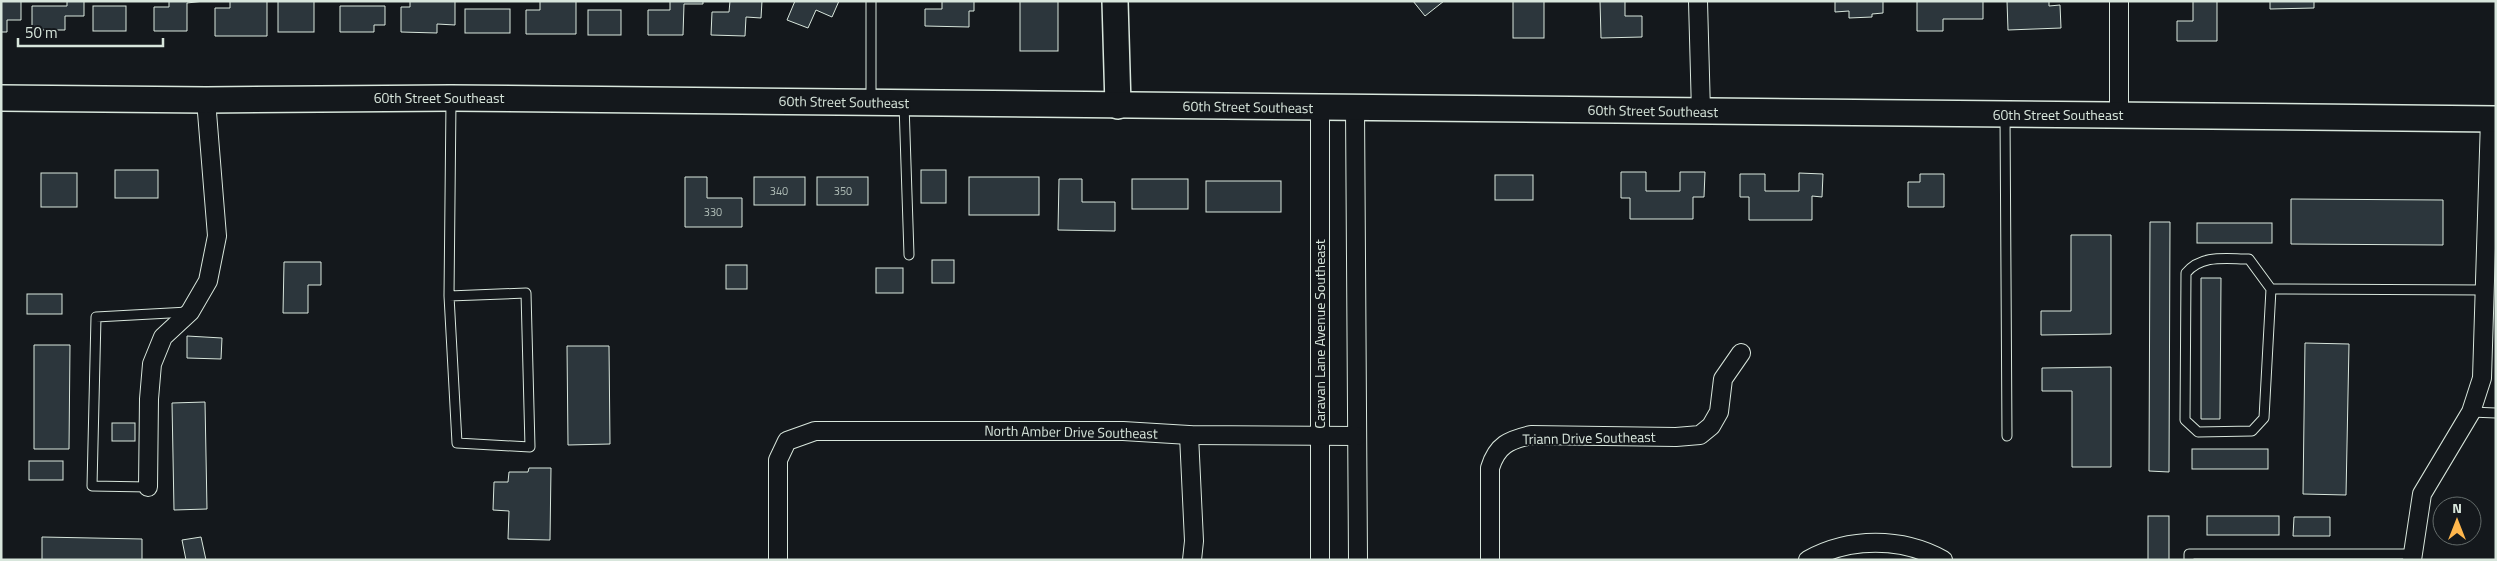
<svg xmlns="http://www.w3.org/2000/svg" width="2497" height="561" font-family="'Titillium Web',sans-serif">
  <rect width="100%" height="100%" fill="#14181c"/>
  <g fill="#2c363c" stroke="#d8e6dc">
    <polygon points="1,1 21,1 21,20 7,20 7,32 1,32"/>
    <polygon points="67,1 84,1 84,16 65,16 65,30 32,30 32,6 67,6"/>
    <polygon points="169,1 204,1 187,3 187,31 154,31 154,7 169,7"/>
    <polygon points="230,1 267,1 267,36 215,36 215,8 230,8"/>
    <rect x="278" y="1" width="36" height="31"/>
    <polygon points="410,1 455,1 455,25 437,24 437,33 401,32 401,7 410,7"/>
    <polygon points="540,1 576,1 576,34 526,34 526,10 540,10"/>
    <polygon points="670,1 703,1 703,4 684,4 683,35 648,35 648,10 670,10"/>
    <polygon points="730,1 762,1 761,18 746,17 745,36 711,35 712,12 729,12"/>
    <polygon points="795,1 839,1 832,17 816,10 808,28 787,20"/>
    <polygon points="942,1 974,1 974,11 969,11 969,27 925,26 925,9 942,9"/>
    <rect x="1020" y="1" width="38" height="50"/>
    <polygon points="1413,1 1444,1 1425,16"/>
    <rect x="1513" y="1" width="31" height="37"/>
    <polygon points="1600,1 1625,1 1625,16 1642,16 1642,37 1601,38"/>
    <polygon points="1835,1 1883,1 1883,13 1872,14 1872,17 1849,18 1849,11 1835,12"/>
    <polygon points="1917,1 1983,1 1983,19 1943,19 1943,31 1917,31"/>
    <polygon points="2007,1 2049,1 2049,6 2060,5 2061,28 2008,30"/>
    <polygon points="2193,1 2217,1 2217,41 2177,41 2177,21 2193,21"/>
    <polygon points="2270,1 2314,1 2314,8 2270,9"/>
    <rect x="93" y="6" width="33" height="25"/>
    <polygon points="340,6 385,6 385,25 374,25 374,32 340,32"/>
    <rect x="465" y="9" width="45" height="24"/>
    <rect x="588" y="10" width="33" height="25"/>
    <rect x="115" y="170" width="43" height="28"/>
    <rect x="921" y="170" width="25" height="33"/>
    <polygon points="1621,172 1646,172 1646,191 1680,191 1680,172 1705,172 1704,197 1693,197 1693,219 1630,219 1630,198 1621,198"/>
    <rect x="41" y="173" width="36" height="34"/>
    <polygon points="1799,173 1823,174 1822,197 1812,196 1812,220 1749,220 1749,197 1740,197 1740,174 1765,174 1765,191 1799,191"/>
    <polygon points="1920,174 1944,174 1944,207 1908,207 1908,182 1920,182"/>
    <rect x="1495" y="175" width="38" height="25"/>
    <polygon points="685,177 707,177 707,198 742,198 742,227 685,227"/>
    <rect x="754" y="177" width="51" height="28"/>
    <rect x="817" y="177" width="51" height="28"/>
    <rect x="969" y="177" width="70" height="38"/>
    <polygon points="1059,179 1082,179 1082,202 1115,202 1115,231 1058,230"/>
    <rect x="1132" y="179" width="56" height="30"/>
    <rect x="1206" y="181" width="75" height="31"/>
    <polygon points="2291,199 2443,200 2443,245 2291,244"/>
    <polygon points="2150,222 2170,222 2169,472 2149,471"/>
    <rect x="2197" y="223" width="75" height="20"/>
    <polygon points="2071,235 2111,235 2111,334 2041,335 2041,311 2071,311"/>
    <rect x="932" y="260" width="22" height="23"/>
    <polygon points="284,262 321,262 321,285 308,285 308,313 283,313"/>
    <rect x="726" y="265" width="21" height="24"/>
    <rect x="876" y="268" width="27" height="25"/>
    <polygon points="2201,278 2221,278 2220,419 2201,419"/>
    <rect x="27" y="294" width="35" height="20"/>
    <polygon points="187,336 222,338 221,359 187,358"/>
    <polygon points="2305,343 2349,344 2346,495 2303,494"/>
    <polygon points="34,345 70,345 69,449 34,449"/>
    <polygon points="567,346 609,346 610,444 568,445"/>
    <polygon points="2111,367 2111,467 2072,467 2072,391 2042,391 2042,368"/>
    <polygon points="205,402 207,509 174,510 172,403"/>
    <rect x="112" y="423" width="23" height="18"/>
    <rect x="2192" y="449" width="76" height="20"/>
    <rect x="29" y="461" width="34" height="19"/>
    <polygon points="529,468 551,468 550,540 508,539 509,511 493,510 494,482 508,482 509,472 528,472"/>
    <rect x="2148" y="516" width="21" height="44"/>
    <rect x="2207" y="516" width="72" height="19"/>
    <polygon points="2294,517 2330,517 2330,536 2293,536"/>
    <polygon points="42,537 142,539 142,560 42,560"/>
    <polygon points="201,537 206,560 186,560 182,540"/>
  </g>
  <g fill="none" stroke-linecap="round" stroke-linejoin="round">
    <defs>
      <g id="lane">
        <polyline points="871,100 871,1"/>
        <polyline points="904,104 909,255"/>
        <polyline points="2005,115 2007,436"/>
        <path d="M2271 289 2249 259C2226 259 2202 254 2186 273L2185 420 2198 432 2252 431 2264 418 2271 289 2486 290"/>
        <polyline points="449,296 526,293 530,447 457,443 449,296 451,101"/>
        <polyline points="2471,412 2496,413"/>
        <polyline points="148,487 92,486 96,317 188,312"/>
        <polyline points="2189,560 2189,554 2412,554"/>
      </g>
      <g id="street">
        <polyline points="1698,1 1701,112"/>
        <polyline points="2119,1 2119,116"/>
        <polyline points="1320,108 1320,560"/>
        <polyline points="1355,108 1358,560"/>
        <polyline points="1189,435 1194,541 1192,560"/>
        <polyline points="148,487 149,399 152,364 163,337 190,312 208,281 217,236 206,100"/>
        <polyline points="778,560 778,460 787,441 815,431 1123,431 1189,435 1357,436"/>
        <path d="M1490 560V468C1497 445 1509 440 1531 435L1676 437 1700 435 1711 426 1719 412 1723 379 1741 353"/>
        <path d="M1808 560C1849 537 1902 537 1943 560"/>
        <polyline points="2412,560 2422,494 2471,412 2482,378 2490,119"/>
      </g>
      <g id="secondary">
        <polyline points="1115,1 1118,106"/>
        <polyline points="1,98 206,100 451,98 2496,119"/>
      </g>
    </defs>
    <use href="#lane" stroke="#d8e6dc" stroke-width="11"/>
    <use href="#street" stroke="#d8e6dc" stroke-width="20"/>
    <use href="#secondary" stroke="#d8e6dc" stroke-width="28"/>
    <use href="#lane" stroke="#14181c" stroke-width="9"/>
    <use href="#street" stroke="#14181c" stroke-width="18"/>
    <use href="#secondary" stroke="#14181c" stroke-width="25"/>
  </g>
  <g text-anchor="middle" stroke-width="4" stroke-linejoin="round" paint-order="stroke">
    <g font-size="11" fill="#adbab4">
      <text x="779" y="195">340</text>
      <text x="843" y="195">350</text>
      <text x="713" y="216">330</text>
    </g>
    <g font-size="14" fill="#d8e6dc" stroke="#14181c">
      <text x="439" y="103">60th Street Southeast</text>
      <text transform="translate(844 102) rotate(1)" y="5">60th Street Southeast</text>
      <text transform="translate(1248 107) rotate(1)" y="5">60th Street Southeast</text>
      <text transform="translate(1653 111) rotate(1)" y="5">60th Street Southeast</text>
      <text x="2058" y="120">60th Street Southeast</text>
      <text transform="translate(1320 334) rotate(-90)" y="5">Caravan Lane Avenue Southeast</text>
      <text transform="translate(1071 432) rotate(1)" y="5">North Amber Drive Southeast</text>
      <text transform="translate(1589 438) rotate(-1)" y="5">Triann Drive Southeast</text>
    </g>
  </g>
  <rect width="2497" height="561" fill="none" stroke="#d8e6dc" stroke-width="5"/>
  <g transform="translate(2457 521)"><circle r="24" fill="#14181c" stroke="#626a69"/>
  <path d="M0-4L9 19L0 12L-9 19Z" fill="#ffb74d"/>
  <text y="-8" font-size="14" font-weight="bold" text-anchor="middle" fill="#d8e6dc">N</text>
  </g>
  <path d="M18 38v8h145v-8" fill="none" stroke="#d8e6dc" stroke-width="2.5"/>
  <text x="25" y="38" font-size="15" fill="#d8e6dc" stroke="#14181c" stroke-width="4" paint-order="stroke">50 m</text>
</svg>
